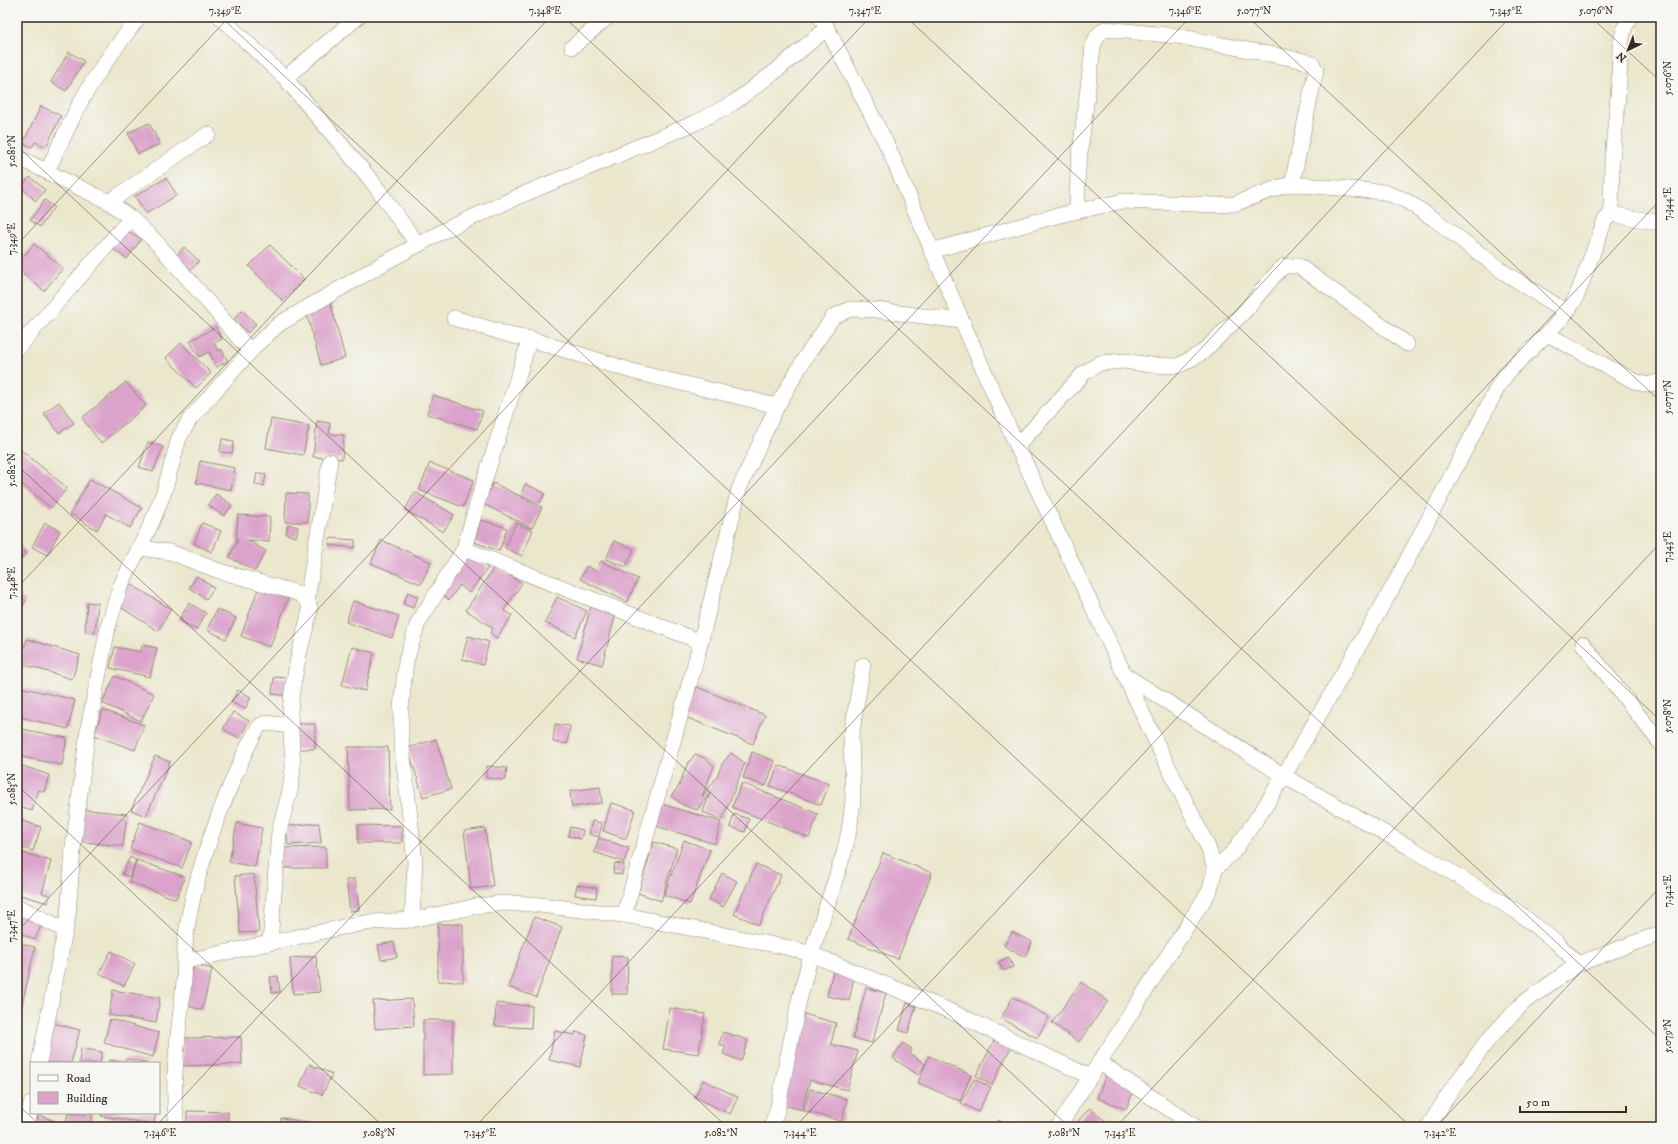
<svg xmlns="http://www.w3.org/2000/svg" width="1678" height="1144" font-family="'IM FELL DW Pica',serif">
  <rect width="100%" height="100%" fill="#f6f6f2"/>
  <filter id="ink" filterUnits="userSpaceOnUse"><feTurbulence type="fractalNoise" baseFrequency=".025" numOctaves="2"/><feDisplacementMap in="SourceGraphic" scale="8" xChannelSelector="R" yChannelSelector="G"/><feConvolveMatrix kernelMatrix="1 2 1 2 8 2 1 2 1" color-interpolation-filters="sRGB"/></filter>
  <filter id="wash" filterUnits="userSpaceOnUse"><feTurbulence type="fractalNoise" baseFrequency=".012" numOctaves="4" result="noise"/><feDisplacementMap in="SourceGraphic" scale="16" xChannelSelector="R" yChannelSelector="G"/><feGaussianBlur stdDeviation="0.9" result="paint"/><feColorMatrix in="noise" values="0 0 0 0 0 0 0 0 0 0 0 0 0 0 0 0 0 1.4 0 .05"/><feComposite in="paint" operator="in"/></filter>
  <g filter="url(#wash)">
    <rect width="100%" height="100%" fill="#ebe7cd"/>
    <g id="blocks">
      <g fill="#dba3cb">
        <polygon points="69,52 84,61 66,91 51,82"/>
        <polygon points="41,106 61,116 46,147 35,142 32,147 23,143"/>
        <polygon points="149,123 160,144 138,154 128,133"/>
        <polygon points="30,177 45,190 36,201 21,187"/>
        <polygon points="166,178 177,195 146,214 135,196"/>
        <polygon points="45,200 54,207 40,227 30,220"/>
        <polygon points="122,227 141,239 127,259 109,246"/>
        <polygon points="34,244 63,268 44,291 17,268 17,264"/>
        <polygon points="270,245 304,279 283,301 249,266"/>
        <polygon points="184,247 199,261 191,270 176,256"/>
        <polygon points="330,301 345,358 321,365 305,308"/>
        <polygon points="242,310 256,324 248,333 234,319"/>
        <polygon points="216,327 222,339 214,343 218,351 221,349 228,361 217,367 209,352 199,357 190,341"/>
        <polygon points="181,343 211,373 196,388 166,358"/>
        <polygon points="126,382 146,406 101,443 82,418"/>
        <polygon points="433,395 483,411 477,429 427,414"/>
        <polygon points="59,402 74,423 59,433 44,413"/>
        <polygon points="271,419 309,426 303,455 266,448"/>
        <polygon points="317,421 330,423 329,434 344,435 342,459 313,457"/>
        <polygon points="222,439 234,441 232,453 220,452"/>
        <polygon points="148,442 163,447 153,472 139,467"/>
        <polygon points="20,449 67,488 51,508 17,480 17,452"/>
        <polygon points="200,461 235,468 231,490 196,483"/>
        <polygon points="430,463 474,480 463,507 419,490"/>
        <polygon points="257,473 266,474 264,486 255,484"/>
        <polygon points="90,479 142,508 130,528 106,514 97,530 70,514"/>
        <polygon points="493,483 542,507 532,528 483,504"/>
        <polygon points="525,484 545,493 540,503 521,495"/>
        <polygon points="415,492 454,515 443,532 405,510"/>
        <polygon points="286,493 308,494 308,522 285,522"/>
        <polygon points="216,494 232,505 224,516 208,505"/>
        <polygon points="238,515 270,517 269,542 247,540 266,551 255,571 229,557 238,540 236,540"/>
        <polygon points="481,520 507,528 499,551 474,542"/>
        <polygon points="45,523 60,531 47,555 32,547"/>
        <polygon points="202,523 221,531 212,552 194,544"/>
        <polygon points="516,523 533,530 522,556 505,548"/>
        <polygon points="288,524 298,527 296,537 286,534"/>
        <polygon points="330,538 355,540 355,548 329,545"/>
        <polygon points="381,540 431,562 421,584 371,563"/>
        <polygon points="614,541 634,549 626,567 606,559"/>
        <polygon points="17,543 27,553 17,562"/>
        <polygon points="469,553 488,568 469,593 460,585 449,600 439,592"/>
        <polygon points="601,561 638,579 627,602 580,579 587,566 596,571"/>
        <polygon points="495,566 522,583 504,610 512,615 497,638 490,633 493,628 466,610"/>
        <polygon points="197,576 214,588 206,599 189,588"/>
        <polygon points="124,580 171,609 158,631 111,601"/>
        <polygon points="260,584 289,596 270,647 241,636"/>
        <polygon points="408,592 418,597 413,608 403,604"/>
        <polygon points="17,595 26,601 17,615"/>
        <polygon points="557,597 587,611 575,637 545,623"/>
        <polygon points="353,601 399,616 392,638 346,622"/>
        <polygon points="87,602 98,603 95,633 85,632"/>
        <polygon points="189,603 206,613 196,630 179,620"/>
        <polygon points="591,606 616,613 602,665 577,658"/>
        <polygon points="217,609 236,618 226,639 207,630"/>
        <polygon points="468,636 489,642 483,665 462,659"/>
        <polygon points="27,639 80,655 72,679 19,663"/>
        <polygon points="142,645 157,648 150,677 110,668 115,647 141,652"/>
        <polygon points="352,647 374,653 365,691 342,685"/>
        <polygon points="115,676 154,694 141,721 102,703"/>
        <polygon points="274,677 290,678 288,696 272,694"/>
        <polygon points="20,687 75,700 68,729 17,716 17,701"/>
        <polygon points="697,687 765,715 753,744 685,717"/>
        <polygon points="238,690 251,697 245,709 231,702"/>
        <polygon points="103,710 144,725 135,750 94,735"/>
        <polygon points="233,712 249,721 239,738 223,729"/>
        <polygon points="296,724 315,724 315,749 295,749"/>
        <polygon points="555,724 570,726 567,744 553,742"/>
        <polygon points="17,728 67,738 62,765 17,756"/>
        <polygon points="436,739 451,789 423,797 408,748"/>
        <polygon points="348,747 388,747 390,809 350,810"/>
        <polygon points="752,752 775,761 766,786 743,778"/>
        <polygon points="731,753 745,763 722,820 703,812 710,793 697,810 683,805 671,796 679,786 687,765 695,754 705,758 714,766 702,797 717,777 722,764"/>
        <polygon points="155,756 170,762 146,816 131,810"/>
        <polygon points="17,764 49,775 44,792 39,790 32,811 17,806"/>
        <polygon points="778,765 829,784 821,805 770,786"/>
        <polygon points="487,766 507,768 505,780 486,778"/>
        <polygon points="742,783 818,814 809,838 732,807"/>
        <polygon points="600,787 602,803 572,807 570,791"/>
        <polygon points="611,803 635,810 626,839 603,831"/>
        <polygon points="662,804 721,822 715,844 656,826"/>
        <polygon points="79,809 127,814 123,846 75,841"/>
        <polygon points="734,814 749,819 745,832 730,827"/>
        <polygon points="17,819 41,827 33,851 17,846"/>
        <polygon points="592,821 602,823 599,837 589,834"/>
        <polygon points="140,822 192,842 182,868 130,849"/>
        <polygon points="237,823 262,828 255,867 229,862"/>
        <polygon points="319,823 321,843 288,845 286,826"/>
        <polygon points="358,825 402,826 402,843 358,843"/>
        <polygon points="570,827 583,830 581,839 568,836"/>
        <polygon points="485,828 493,886 471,889 464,831"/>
        <polygon points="599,838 629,848 624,862 594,852"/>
        <polygon points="684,840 710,850 690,904 664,895"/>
        <polygon points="654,842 677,849 661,901 638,893"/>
        <polygon points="326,847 326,868 279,868 278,848"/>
        <polygon points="17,851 51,861 42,893 50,895 48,903 17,894"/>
        <polygon points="883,853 932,873 898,959 848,939"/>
        <polygon points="130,857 136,860 129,877 122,874"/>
        <polygon points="137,860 185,877 176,899 129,882"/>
        <polygon points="615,863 624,864 622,875 613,873"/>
        <polygon points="756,864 781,875 759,925 734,914"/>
        <polygon points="722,873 737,881 723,907 709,899"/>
        <polygon points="254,874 259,932 240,933 235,876"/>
        <polygon points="355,879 359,910 350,911 346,880"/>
        <polygon points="577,885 597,888 596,898 575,895"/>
        <polygon points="17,907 44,918 35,940 17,932"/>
        <polygon points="534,917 562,927 536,997 508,987"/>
        <polygon points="438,924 463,924 463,982 438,981"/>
        <polygon points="1012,932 1032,942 1025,957 1004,946"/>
        <polygon points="394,942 397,957 381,960 378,945"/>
        <polygon points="17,943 35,947 18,1023 17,1023"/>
        <polygon points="111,951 135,964 124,986 99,973"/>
        <polygon points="316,956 320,992 293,994 290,958"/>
        <polygon points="612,956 628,957 627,994 612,994"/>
        <polygon points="1009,957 1013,967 1003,971 999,962"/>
        <polygon points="194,964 212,969 202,1010 184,1005"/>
        <polygon points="834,967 855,972 849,1001 827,996"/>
        <polygon points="278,976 280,992 272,993 270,977"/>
        <polygon points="1081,982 1108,1001 1079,1042 1052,1023"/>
        <polygon points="866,988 886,993 872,1043 853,1038"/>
        <polygon points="113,990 160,998 156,1023 109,1015"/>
        <polygon points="1013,997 1049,1017 1037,1038 1001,1018"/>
        <polygon points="412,999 414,1026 375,1029 373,1001"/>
        <polygon points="496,1003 532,1006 531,1028 495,1026"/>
        <polygon points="907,1003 916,1006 908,1033 899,1030"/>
        <polygon points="670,1008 705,1014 699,1054 663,1049"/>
        <polygon points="804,1014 836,1023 831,1044 858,1051 847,1090 810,1080 802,1110 779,1104"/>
        <polygon points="110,1019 159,1033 153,1057 104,1043"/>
        <polygon points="423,1020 453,1020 453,1074 423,1075"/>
        <polygon points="53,1023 80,1030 71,1063 43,1063"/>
        <polygon points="555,1031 575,1035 575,1032 587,1035 580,1067 549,1060"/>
        <polygon points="723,1032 748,1040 741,1061 723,1054 726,1046 719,1044"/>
        <polygon points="241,1037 242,1064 183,1066 182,1038"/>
        <polygon points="995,1039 1011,1047 992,1085 976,1076"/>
        <polygon points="903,1043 912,1049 910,1053 925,1064 918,1075 893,1058"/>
        <polygon points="81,1048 102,1052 100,1063 79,1063"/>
        <polygon points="929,1056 971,1075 960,1101 918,1083"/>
        <polygon points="125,1059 147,1062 147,1063 109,1063 109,1060 125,1062"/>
        <polygon points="309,1064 332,1074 322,1095 300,1086"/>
        <polygon points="1106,1075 1135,1087 1126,1109 1097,1098"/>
        <polygon points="974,1079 991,1087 978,1112 961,1103"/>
        <polygon points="703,1080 738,1097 730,1114 695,1097"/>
        <polygon points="810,1089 847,1099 842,1121 804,1111"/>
        <polygon points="1090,1108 1109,1124 1107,1127 1085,1127 1078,1121"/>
        <polygon points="187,1111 228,1112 228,1127 187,1127"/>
        <polygon points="68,1113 93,1115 90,1127 65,1127"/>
        <polygon points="102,1113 156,1113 154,1124 101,1116"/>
        <polygon points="39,1115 64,1125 63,1127 34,1127"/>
        <polygon points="281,1118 332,1126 332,1127 280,1127"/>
        <polygon points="999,1120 1009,1127 994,1127"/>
        <polygon points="1112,1123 1117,1127 1109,1127"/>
      </g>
    </g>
  </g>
  <g filter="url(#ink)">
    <use href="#blocks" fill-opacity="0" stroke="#938876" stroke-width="1"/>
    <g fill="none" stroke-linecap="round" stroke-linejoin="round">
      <defs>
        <g id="minor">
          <polyline points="220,17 285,78 371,180 418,245"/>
          <polyline points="820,17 827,28 888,147 962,321 1017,446 1157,744 1208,847 1215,869 1210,890 1058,1127"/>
          <polyline points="572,47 608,17"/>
          <polyline points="285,78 358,17"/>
          <polyline points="17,157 109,202 131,218 158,244 250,351"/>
          <path d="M47 171C58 149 68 127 79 105 96 73 117 45 139 17"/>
          <polyline points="109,202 208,134"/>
          <polyline points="1077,211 1078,169 1093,47 1097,36 1105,29 1177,36 1305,61 1312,64 1316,70 1292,184"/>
          <polyline points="1611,214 1661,223"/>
          <polyline points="931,251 1056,216 1123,201 1217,205 1234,204 1280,187 1292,184 1384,192 1405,200 1434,219 1505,273 1567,312"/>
          <polyline points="454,318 513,336 530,339 635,372 777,406"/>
          <polyline points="1547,334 1634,381 1647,385 1661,381"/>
          <polyline points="17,349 131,218"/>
          <polyline points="1017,446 1084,373 1100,363 1124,361 1151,365 1178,366 1203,352 1243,313 1274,276 1284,266 1299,266 1407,344"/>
          <path d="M140 548 170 552 219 571 294 592C303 595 310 600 310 611L298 658 292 691 290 712 293 768 290 791 279 831 270 943"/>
          <polyline points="464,549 701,642"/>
          <polyline points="307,600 330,461"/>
          <polyline points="1583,644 1661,744"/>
          <polyline points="1125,675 1284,776 1411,848 1516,911 1556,942 1578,964"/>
          <polyline points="1215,869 1234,851 1264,808 1292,762 1394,585 1500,383 1509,371 1547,334 1567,312 1576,298 1605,220 1611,214 1612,160 1619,85 1620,47 1624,29 1630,17"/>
          <polyline points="17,906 65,930"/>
          <polyline points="624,915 696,660 739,489 777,406 805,358 833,317 850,309 876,310 962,321"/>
          <polyline points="412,920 415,862 401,737 401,708 406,661 418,623 464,549 480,494 530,339"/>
          <polyline points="186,961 343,927 372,922 412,920 477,906 503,903 531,904 624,915 790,948 811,954 950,1011 1089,1076"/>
          <polyline points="1099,1062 1196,1127"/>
          <polyline points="39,1063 68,916 73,849 88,729 108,627 120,587 152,522 164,492 179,438 190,419 256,345 279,324 384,263 447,229 517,197 695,123 733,103 777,70 827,28"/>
          <polyline points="27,1127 31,1104"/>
          <path d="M177 1127C171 1082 178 1036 183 991 186 970 183 949 187 928 195 875 216 819 237 770 241 761 254 730 261 725 266 721 285 726 291 726"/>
          <polyline points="771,1127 777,1111 798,1005 811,954 844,853 849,831 853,801 851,737 863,665"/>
          <polyline points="1428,1127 1450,1092 1487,1041 1523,1003 1578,964 1661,933"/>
        </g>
      </defs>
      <use href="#minor" stroke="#938876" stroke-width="16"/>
      <use href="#minor" stroke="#fff" stroke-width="15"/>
    </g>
  </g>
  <path fill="none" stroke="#3b2a1e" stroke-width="1" stroke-opacity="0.45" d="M221 17 1411 1127M564 17 1661 1040M906 17 1661 721M1248 17 1661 402M1591 17 1661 82M17 146 1069 1127M17 245 229 17M17 465 727 1127M17 588 550 17M17 785 384 1127M17 932 870 17M17 1104 42 1127M155 1127 1190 17M475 1127 1510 17M795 1127 1661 199M1116 1127 1661 542M1436 1127 1661 886"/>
  <rect width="1678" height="1144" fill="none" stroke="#f6f6f2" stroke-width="44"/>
  <rect x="30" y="1062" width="130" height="52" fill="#f6f6f2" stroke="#aba49d"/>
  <rect x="38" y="1075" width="20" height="6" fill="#ffffff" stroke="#aba49d"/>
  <text x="66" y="1082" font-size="12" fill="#3b2a1e">Road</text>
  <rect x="38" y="1092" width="20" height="12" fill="#dba3cb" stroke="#aba49d"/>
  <text x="66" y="1102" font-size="12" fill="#3b2a1e">Building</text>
  <g transform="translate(1628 50) rotate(223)" stroke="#f6f6f2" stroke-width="3" paint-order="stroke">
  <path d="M0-3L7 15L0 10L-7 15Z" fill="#3b2a1e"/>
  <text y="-6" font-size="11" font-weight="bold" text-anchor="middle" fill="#3b2a1e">N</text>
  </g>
  <path d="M1520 1106v6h106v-6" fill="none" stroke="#3b2a1e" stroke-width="2"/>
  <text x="1526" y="1106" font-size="12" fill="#3b2a1e" stroke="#f6f6f2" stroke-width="3" paint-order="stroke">50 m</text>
  <rect x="22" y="22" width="1634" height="1100" fill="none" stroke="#3b2a1e" stroke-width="1.5"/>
  <g font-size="10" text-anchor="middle" fill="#3b2a1e">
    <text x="225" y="14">7.349°E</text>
    <text x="545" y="14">7.348°E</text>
    <text x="865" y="14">7.347°E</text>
    <text x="1185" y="14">7.346°E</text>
    <text x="1254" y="14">5.077°N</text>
    <text x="1506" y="14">7.345°E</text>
    <text x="1596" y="14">5.076°N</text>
    <text transform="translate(1667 78) rotate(-90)" y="4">5.076°N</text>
    <text transform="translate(11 151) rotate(-90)" y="4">5.081°N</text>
    <text transform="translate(1667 204) rotate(-90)" y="4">7.344°E</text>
    <text transform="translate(11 239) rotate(-90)" y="4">7.349°E</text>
    <text transform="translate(1667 397) rotate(-90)" y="4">5.077°N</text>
    <text transform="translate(11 470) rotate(-90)" y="4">5.082°N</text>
    <text transform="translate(1667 547) rotate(-90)" y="4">7.343°E</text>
    <text transform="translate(11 583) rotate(-90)" y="4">7.348°E</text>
    <text transform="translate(1667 716) rotate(-90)" y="4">5.078°N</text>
    <text transform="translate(11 789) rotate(-90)" y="4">5.083°N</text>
    <text transform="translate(1667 891) rotate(-90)" y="4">7.342°E</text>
    <text transform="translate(11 926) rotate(-90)" y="4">7.347°E</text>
    <text transform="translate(1667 1036) rotate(-90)" y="4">5.079°N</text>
    <text x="160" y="1136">7.346°E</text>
    <text x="379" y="1136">5.083°N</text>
    <text x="480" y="1136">7.345°E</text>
    <text x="721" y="1136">5.082°N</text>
    <text x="800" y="1136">7.344°E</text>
    <text x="1064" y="1136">5.081°N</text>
    <text x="1120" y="1136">7.343°E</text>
    <text x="1440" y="1136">7.342°E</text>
  </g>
</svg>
